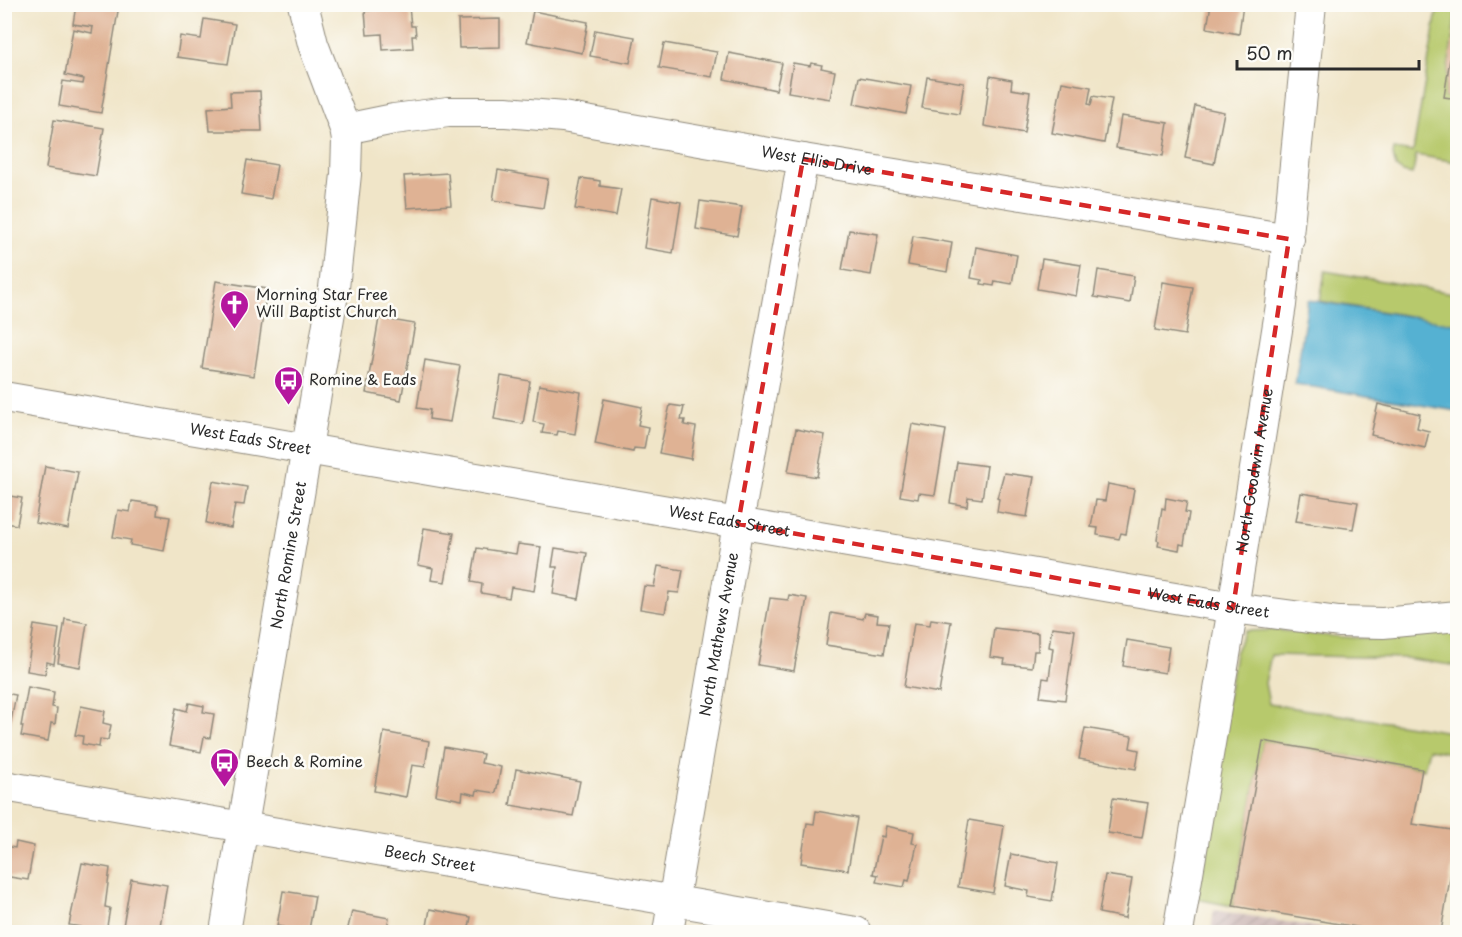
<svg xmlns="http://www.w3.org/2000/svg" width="1462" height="937" font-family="'Playpen Sans',sans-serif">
  <defs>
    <pattern id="industrial-furrows" width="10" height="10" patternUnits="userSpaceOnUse" patternTransform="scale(1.5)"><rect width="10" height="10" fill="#d1bfbd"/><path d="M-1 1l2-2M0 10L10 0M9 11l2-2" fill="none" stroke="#b4a4a3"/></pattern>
  </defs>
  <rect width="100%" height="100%" fill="#fdfcf7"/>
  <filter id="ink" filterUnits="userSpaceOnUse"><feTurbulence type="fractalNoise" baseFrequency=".0167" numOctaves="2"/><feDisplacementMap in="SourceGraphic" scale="12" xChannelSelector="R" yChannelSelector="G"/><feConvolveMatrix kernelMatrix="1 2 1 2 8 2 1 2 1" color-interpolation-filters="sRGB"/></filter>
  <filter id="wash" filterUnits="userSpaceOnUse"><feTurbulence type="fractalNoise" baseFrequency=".008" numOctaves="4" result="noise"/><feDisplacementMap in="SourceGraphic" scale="24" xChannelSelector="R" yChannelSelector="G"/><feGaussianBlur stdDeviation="1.35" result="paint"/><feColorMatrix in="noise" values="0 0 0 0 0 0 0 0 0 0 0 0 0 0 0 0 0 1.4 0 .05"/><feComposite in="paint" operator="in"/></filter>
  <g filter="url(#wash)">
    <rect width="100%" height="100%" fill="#f0e5c8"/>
    <polygon fill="url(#industrial-furrows)" points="1214,910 1345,932 1211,932"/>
    <g fill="#b7c96c" stroke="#717a4c" stroke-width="1.5">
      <polygon points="1438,5 1457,5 1444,97 1457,99 1457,162 1416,155 1413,174 1403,172 1396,167 1393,156 1394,149 1413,152"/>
      <polygon points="1325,271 1457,294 1457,324 1320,301"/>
      <path d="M1276 630C1318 635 1360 641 1402 637 1420 636 1439 632 1457 630V666L1405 658 1271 655 1265 683 1269 704 1457 733V754L1429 749 1424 769 1263 741 1233 906 1196 899 1235 653 1245 631Z"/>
    </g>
    <polygon fill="#54b1d2" stroke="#406e7e" stroke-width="1.5" points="1308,300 1457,324 1457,411 1295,384"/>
    <g id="blocks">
      <g fill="#dfb294">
        <polygon points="1211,4 1243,4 1239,34 1207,28"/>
        <polygon points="76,5 119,5 101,113 59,106 63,81 83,84 84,79 65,75 73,29 92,33 93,27 73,24"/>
        <polygon points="409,7 411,26 415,26 416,36 412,36 413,48 383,50 382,34 367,35 365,11"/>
        <polygon points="533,11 588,22 582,53 527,42"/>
        <polygon points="204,19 235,24 228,64 177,57 180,36 201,39"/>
        <polygon points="500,19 500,47 459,48 458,20"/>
        <polygon points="1456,21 1458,21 1458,99 1444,97"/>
        <polygon points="595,30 635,37 630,63 590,56"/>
        <polygon points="664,43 717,52 712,77 659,68"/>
        <polygon points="729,53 782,63 776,90 724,79"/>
        <polygon points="793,63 810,66 811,63 822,65 821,68 835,71 830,99 788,92"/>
        <polygon points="990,76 1012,80 1011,89 1030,92 1024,133 984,126"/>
        <polygon points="859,77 911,86 906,114 854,104"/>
        <polygon points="927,77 964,83 959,114 922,108"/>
        <polygon points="1062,82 1091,87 1088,104 1091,105 1093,96 1112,99 1104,143 1052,133"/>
        <polygon points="260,91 262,131 210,131 208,108 231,106 230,92"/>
        <polygon points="1195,106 1224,112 1214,164 1185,158"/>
        <polygon points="1121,116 1168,123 1163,156 1116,148"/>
        <polygon points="54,120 104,128 96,176 46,168"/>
        <polygon points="247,160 277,165 271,199 241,194"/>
        <polygon points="498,170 548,179 543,208 493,200"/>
        <polygon points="448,173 451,205 407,208 404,176"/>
        <polygon points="581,178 600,181 600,186 621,189 616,216 575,209"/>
        <polygon points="652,197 681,202 673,253 644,248"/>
        <polygon points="700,201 742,207 737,236 696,229"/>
        <polygon points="849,230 878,234 871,275 842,270"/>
        <polygon points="913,236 952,243 947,272 908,265"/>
        <polygon points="976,247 1017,255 1012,284 995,281 994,286 981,284 982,280 971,278"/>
        <polygon points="1042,259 1081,265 1076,296 1037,289"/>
        <polygon points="1098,270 1134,276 1130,303 1094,297"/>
        <polygon points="216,281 267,289 254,376 202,368"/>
        <polygon points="1163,282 1193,287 1185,335 1155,330"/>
        <polygon points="379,318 415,324 401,400 366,393"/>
        <polygon points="425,360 460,366 450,422 429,419 430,410 417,408"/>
        <polygon points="501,376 530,381 523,424 494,419"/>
        <polygon points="539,385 581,392 575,434 558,431 557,435 542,433 544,424 533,422"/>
        <polygon points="604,399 642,407 638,425 648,427 644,449 634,448 633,452 595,444"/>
        <polygon points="1378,404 1420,414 1417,428 1429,431 1425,448 1371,435"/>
        <polygon points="670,405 684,407 681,420 685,420 684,425 696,427 691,459 659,453"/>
        <polygon points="912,424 946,430 935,495 919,493 918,499 900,496"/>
        <polygon points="796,429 825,435 817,477 788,472"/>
        <polygon points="957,462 987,466 982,499 968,497 967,506 950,503"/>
        <polygon points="45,466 78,472 68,529 35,523"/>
        <polygon points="1004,473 1034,477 1027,517 997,512 999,499 997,498"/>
        <polygon points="213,481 247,487 244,505 235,504 231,528 206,523"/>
        <polygon points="1108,484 1134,489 1126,534 1121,533 1119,539 1097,535 1098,528 1091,527 1096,500 1105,501"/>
        <polygon points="1301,493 1358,502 1353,529 1296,521"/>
        <polygon points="4,495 22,498 17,525 4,523"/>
        <polygon points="1166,498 1187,502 1185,512 1189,513 1184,545 1180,544 1179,550 1158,546 1159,541 1157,540 1162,508 1165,509"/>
        <polygon points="132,501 158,505 157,515 170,517 164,551 130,545 131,540 113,537 118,510 130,512"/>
        <polygon points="424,528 454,533 445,582 431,580 433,568 418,565"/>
        <polygon points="518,544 541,547 534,591 511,587 509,598 481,593 482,584 471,582 477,548 516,554"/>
        <polygon points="555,548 587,553 579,599 553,594 557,567 552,567"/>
        <polygon points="658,566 683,570 679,593 669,592 665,613 640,609 644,586 654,587"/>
        <polygon points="789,595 807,598 794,671 758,665 770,598 788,600"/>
        <polygon points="831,613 863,619 865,613 878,615 877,622 889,623 884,654 826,645"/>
        <polygon points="65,619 87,623 80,667 58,663"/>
        <polygon points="931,619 951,622 939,693 904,687 914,623 930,625"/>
        <polygon points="34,625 59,629 54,664 47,662 45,674 27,671"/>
        <polygon points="1052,627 1075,630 1065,700 1040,697 1043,678 1049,679 1053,648 1049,647"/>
        <polygon points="994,628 1038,633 1038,651 1034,651 1032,667 1004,664 1005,659 990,657"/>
        <polygon points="1127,640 1169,647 1165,673 1123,666"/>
        <polygon points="28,687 54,692 52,707 57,708 55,724 51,723 48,741 21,736 23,726 21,726"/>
        <polygon points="4,693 16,695 10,726 4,725"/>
        <polygon points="189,703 204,706 203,712 214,714 210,738 204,737 201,752 169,746 176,708 187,711"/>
        <polygon points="81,706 105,711 103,723 111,725 108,740 100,739 99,747 82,744 83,736 75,735"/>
        <polygon points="1085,728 1132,736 1130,748 1139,750 1136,769 1079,759"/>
        <polygon points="384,732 429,741 425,767 412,765 406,797 374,791"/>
        <polygon points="1263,741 1422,769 1412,824 1458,831 1441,932 1386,932 1233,906"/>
        <polygon points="444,747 483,754 481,763 501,767 496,793 477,790 476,795 463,792 462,800 436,795"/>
        <polygon points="516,769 580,781 573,816 510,805"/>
        <polygon points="1113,798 1148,803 1142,838 1108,833"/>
        <polygon points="816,811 857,818 848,870 801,863 807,823 814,824"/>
        <polygon points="969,820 1004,826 993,893 958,887"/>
        <polygon points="886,826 914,832 912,843 917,844 909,881 906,880 904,887 876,882 878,875 873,874 881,836 884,837"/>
        <polygon points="16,842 34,846 28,880 4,876 4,846 15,848"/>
        <polygon points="1011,854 1058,863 1052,901 1028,897 1029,891 1005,886"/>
        <polygon points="82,863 110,868 105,907 110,908 106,932 80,931 80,927 69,925"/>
        <polygon points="1105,875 1132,879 1125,918 1099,913"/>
        <polygon points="131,879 167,885 159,932 122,932"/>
        <polygon points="283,891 315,896 309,930 316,932 282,932 283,927 277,926"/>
        <polygon points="430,909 471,917 468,932 426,932"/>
        <polygon points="352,911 389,918 386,932 347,932"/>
      </g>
    </g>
  </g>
  <g filter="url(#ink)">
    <use href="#blocks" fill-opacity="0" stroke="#8e887a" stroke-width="1.5"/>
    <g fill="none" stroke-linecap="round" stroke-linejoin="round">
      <defs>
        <g id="minor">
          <path id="s1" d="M345 129 394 119 448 112H506L563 117 803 159 1289 239"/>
          <path id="s2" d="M4 397 1233 608 1339 622 1383 623 1458 616"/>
          <path id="s3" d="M4 786 856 932"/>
          <path id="s4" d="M225 932 334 288 346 174 347 140 345 129 313 44 303 4"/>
          <path id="s5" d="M668 932 744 489 803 159"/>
          <path id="s6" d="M1178 932 1233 608 1281 305 1311 4"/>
        </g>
      </defs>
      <use href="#minor" stroke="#8e887a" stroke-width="32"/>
      <use href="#minor" stroke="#fff" stroke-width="30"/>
    </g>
  </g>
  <path fill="none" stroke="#d62828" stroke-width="4.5" stroke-dasharray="12 8" stroke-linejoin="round" d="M803 159 1289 239 1233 608 738 524Z"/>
  <defs>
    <symbol id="church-pin" viewBox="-11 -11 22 30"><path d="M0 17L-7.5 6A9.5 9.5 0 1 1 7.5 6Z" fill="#b5179e" stroke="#fdfcf7"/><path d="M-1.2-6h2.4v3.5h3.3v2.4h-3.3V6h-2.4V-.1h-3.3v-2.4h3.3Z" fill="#fff"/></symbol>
    <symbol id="bus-pin" viewBox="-11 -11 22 30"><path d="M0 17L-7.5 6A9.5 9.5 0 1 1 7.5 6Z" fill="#b5179e" stroke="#fdfcf7"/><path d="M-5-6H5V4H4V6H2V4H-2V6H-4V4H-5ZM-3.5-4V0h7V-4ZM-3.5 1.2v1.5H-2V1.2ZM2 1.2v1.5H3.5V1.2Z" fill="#fff"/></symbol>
  </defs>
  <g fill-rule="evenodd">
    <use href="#church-pin" x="218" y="288" width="33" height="45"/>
    <use href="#bus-pin" x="272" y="364" width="33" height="45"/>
    <use href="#bus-pin" x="208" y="746" width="33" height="45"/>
  </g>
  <g text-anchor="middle" stroke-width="5" stroke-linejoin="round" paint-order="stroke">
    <g font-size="15" fill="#2b2b2b" stroke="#fdfcf7">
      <text dy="5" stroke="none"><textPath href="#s1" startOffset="477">West Ellis Drive</textPath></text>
      <text dy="5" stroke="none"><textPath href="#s2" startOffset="250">West Eads Street</textPath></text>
      <text dy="5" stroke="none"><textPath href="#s6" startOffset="468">North Goodwin Avenue</textPath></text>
      <text dy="5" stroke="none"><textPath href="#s2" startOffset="736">West Eads Street</textPath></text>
      <text dy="5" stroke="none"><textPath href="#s4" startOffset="382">North Romine Street</textPath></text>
      <text dy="5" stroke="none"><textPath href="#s2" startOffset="1222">West Eads Street</textPath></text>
      <text dy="5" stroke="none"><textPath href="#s5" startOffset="302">North Mathews Avenue</textPath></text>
      <text dy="5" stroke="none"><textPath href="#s3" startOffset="432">Beech Street</textPath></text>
    </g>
    <g font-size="15" fill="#2b2b2b" stroke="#fdfcf7" text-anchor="start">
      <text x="256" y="300">Morning Star Free<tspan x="256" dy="17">Will Baptist Church</tspan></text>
      <text x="309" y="385">Romine &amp; Eads</text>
      <text x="246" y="767">Beech &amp; Romine</text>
    </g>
  </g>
  <rect width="1462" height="937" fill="none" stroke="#fdfcf7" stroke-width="24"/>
  <path d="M1237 60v9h182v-9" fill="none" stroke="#2b2b2b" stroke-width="3"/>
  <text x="1246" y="60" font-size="18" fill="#2b2b2b" stroke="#fdfcf7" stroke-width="4.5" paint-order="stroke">50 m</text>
</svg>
